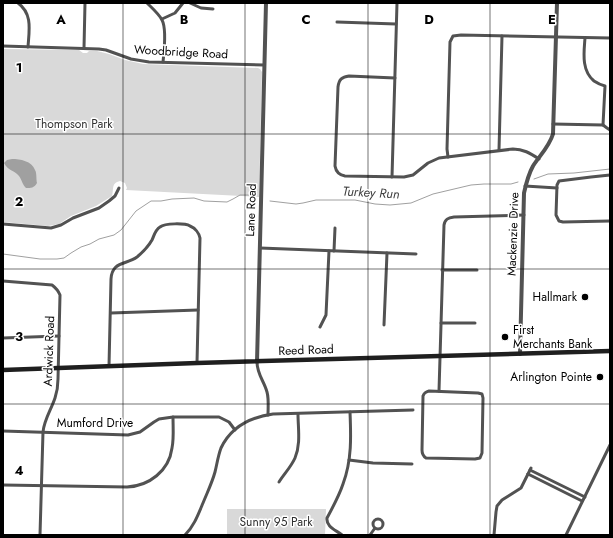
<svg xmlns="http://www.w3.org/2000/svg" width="613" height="538" font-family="Jost,sans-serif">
  <rect width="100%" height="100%" fill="#fff"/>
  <g fill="#d9d9d9">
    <path d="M3 49 79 50 83 53H87L89 51H97L109 54 125 60 143 64 258 68 260 69 262 72 259 197 126 190 127 188 125 183 120 181C111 183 114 189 112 196L96 206 71 216 59 224 54 225 48 226 3 222Z"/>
    <polygon points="227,509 326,509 325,535 227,535"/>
  </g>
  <path fill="#a0a0a0" d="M12 159C20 159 32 161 35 170 37 173 36 179 37 183 34 188 31 188 26 188 22 184 22 180 19 176 14 170 8 171 4 163L7 160Z"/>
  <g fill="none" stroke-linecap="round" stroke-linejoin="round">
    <g stroke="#a0a0a0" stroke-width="1">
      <polyline points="534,179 548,174 574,173 610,169"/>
      <polyline points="270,201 296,204 303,203 316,200 355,200 375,204 390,205 411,203 433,194 471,185 484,184 511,184 518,182"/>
      <polyline points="3,254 40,259 57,259 64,258 71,253 81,247 90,244 99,239 114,235 121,230 136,211 151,201 161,201 172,199 194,198 204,201 227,202 233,199 240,195 253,195"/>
    </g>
    <g stroke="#525252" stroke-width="3">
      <path d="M18 3C33 14 29 31 28 47"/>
      <path d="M147 3C152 8 159 14 162 20 167 29 164 52 163 62"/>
      <polyline points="190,3 201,8 213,9"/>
      <polyline points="162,19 175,13 183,3"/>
      <polyline points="337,22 396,24"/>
      <polyline points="3,46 99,49 106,50 131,59 149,62 264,65"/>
      <polyline points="84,48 85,3"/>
      <path d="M395 78 349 76C342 77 339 79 338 87L335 166C336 172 339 175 345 176L404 177 413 175 428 163 439 158 513 149C523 149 530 153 539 159"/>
      <path d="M553 124 603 125 605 86C601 85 597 83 594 81 581 70 584 52 585 38"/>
      <polyline points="603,125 607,128 610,130"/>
      <polyline points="499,150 502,36"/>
      <polyline points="448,157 447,149 450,42 453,36 461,35 610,38"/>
      <polyline points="610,175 591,177 559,181 557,185 556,215 559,221 563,222 610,221"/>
      <polyline points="392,177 397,3"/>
      <polyline points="525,186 557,188"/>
      <polyline points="3,224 51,228 61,225 73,218 99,208 109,201 115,196 119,188"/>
      <polyline points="260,248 416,254"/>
      <polyline points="334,251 335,228"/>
      <polyline points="442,270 477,270"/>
      <path d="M3 281 52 285C56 288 58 290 60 295L58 379C58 386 57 392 55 398 51 410 44 420 43 432L40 535"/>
      <polyline points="111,313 198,310"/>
      <polyline points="441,323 475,323"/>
      <polyline points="384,325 387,253"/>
      <polyline points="320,327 326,315 329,251"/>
      <polyline points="3,338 59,336"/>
      <path d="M257 362C257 374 264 381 267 392 269 399 268 407 268 415"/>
      <path d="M109 366 111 279C112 261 126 265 137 257 143 252 148 247 152 240 154 236 155 230 160 227 165 223 185 223 190 226 195 228 199 233 200 238L197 363"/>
      <path d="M429 391 478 393 482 394 483 398 482 453 480 458 475 459 426 458C423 456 422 454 422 450L423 396C424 393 425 392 429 391Z"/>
      <path d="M439 391 444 225C445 219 448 218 454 217L524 215"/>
      <polyline points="3,431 128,435 140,432 154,422 159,419 173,417 219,417 229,422 235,430"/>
      <polyline points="349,460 373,463 412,464"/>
      <polyline points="530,470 585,497"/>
      <polyline points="528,474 582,501"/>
      <path d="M279 482C284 474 291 467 295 458 301 444 298 428 298 414"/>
      <path d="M3 485 127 487C149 486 169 471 172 448 174 439 173 428 173 417"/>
      <circle cx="378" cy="524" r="5"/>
      <path d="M185 535C194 526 198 515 203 503 207 493 212 483 215 472 217 464 218 456 221 448 231 427 251 417 273 414L413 410"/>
      <path d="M342 535C336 530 326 527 327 518 333 507 339 496 343 484 352 460 351 436 350 412"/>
      <polyline points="370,535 375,528"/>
      <polyline points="494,535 496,512 497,506 502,500 521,488 531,468"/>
      <polyline points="566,535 610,445"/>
    </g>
    <g stroke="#525252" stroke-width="4">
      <path d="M520 354 524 193C526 184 528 175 533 166 540 155 549 147 553 134L557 3"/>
      <polyline points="257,362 266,3"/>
    </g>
    <polyline stroke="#1f1f1f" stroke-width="4.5" points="3,370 197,363 610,351"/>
  </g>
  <path fill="none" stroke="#000" stroke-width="1" stroke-opacity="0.55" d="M123 3V535M245 3V535M368 3V535M490 3V535M3 134H610M3 269H610M3 404H610"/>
  <g fill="#000" stroke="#fff" stroke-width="1.5">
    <circle cx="585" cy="297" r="4"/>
    <circle cx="505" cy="337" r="4"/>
    <circle cx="600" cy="377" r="4"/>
  </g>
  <g text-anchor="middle" stroke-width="3" stroke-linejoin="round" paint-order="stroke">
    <g font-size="12" fill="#000" stroke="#fff">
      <text transform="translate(181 52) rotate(3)" y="4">Woodbridge Road</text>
      <text transform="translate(251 210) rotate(-88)" y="4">Lane Road</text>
      <text transform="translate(513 234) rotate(-88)" y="4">Mackenzie Drive</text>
      <text transform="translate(306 350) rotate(-2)" y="4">Reed Road</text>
      <text transform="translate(49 351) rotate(-88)" y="4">Ardwick Road</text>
      <text x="95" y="427">Mumford Drive</text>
    </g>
    <g font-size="12" fill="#303030" stroke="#fff">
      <text x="74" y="128">Thompson Park</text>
      <text x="276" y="526">Sunny 95 Park</text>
    </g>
    <g font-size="12" fill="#000" stroke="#fff" text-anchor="end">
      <text x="577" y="301">Hallmark</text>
      <text x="513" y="334" text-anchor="start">First<tspan x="513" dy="14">Merchants Bank</tspan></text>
      <text x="592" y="381">Arlington Pointe</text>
    </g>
    <g font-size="13" font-style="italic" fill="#414141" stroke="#fff">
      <text transform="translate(371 192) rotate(3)" y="5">Turkey Run</text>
    </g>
  </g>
  <g font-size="13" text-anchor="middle" font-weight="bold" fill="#000" stroke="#fff" stroke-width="3" stroke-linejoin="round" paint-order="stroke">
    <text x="61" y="24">A</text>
    <text x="184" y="24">B</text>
    <text x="306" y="24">C</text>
    <text x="429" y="24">D</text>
    <text x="552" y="24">E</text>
    <text x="19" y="72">1</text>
    <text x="19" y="206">2</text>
    <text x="19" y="341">3</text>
    <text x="19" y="475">4</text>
  </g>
  <rect width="613" height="538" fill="none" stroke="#000000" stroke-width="8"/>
</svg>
